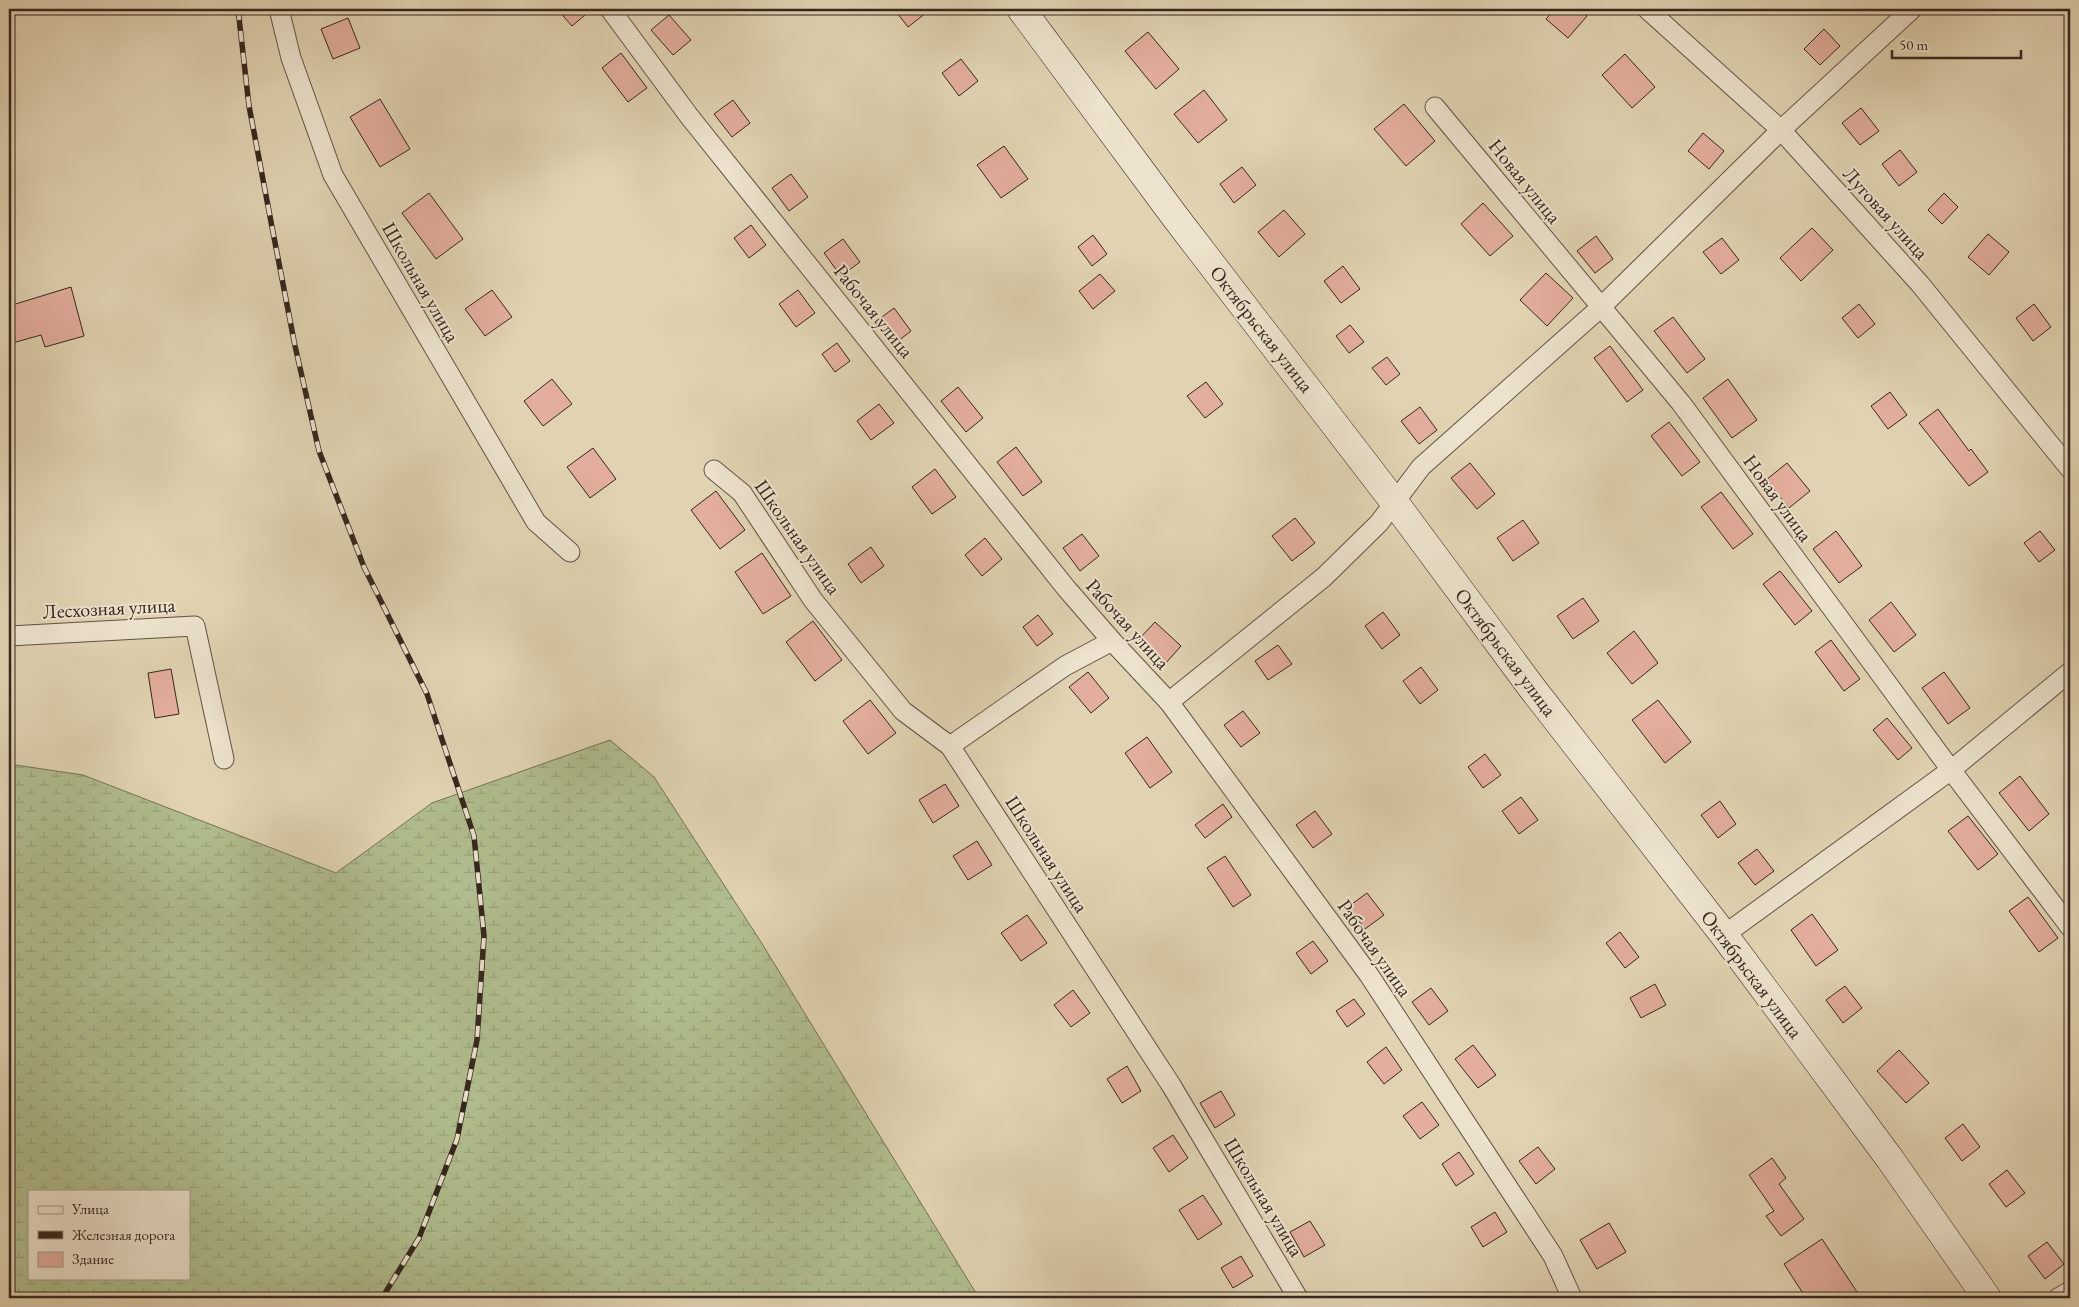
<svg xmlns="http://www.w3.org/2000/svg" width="2079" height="1307" font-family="'EB Garamond',serif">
  <defs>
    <pattern id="wetland-marsh" width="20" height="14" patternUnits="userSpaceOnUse" patternTransform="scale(1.25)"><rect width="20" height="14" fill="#b0bd8e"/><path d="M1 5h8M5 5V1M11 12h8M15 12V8" fill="none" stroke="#98a27a"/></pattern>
  </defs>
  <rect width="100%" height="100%" fill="#e1d3b2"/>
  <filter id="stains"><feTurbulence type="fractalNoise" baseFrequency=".004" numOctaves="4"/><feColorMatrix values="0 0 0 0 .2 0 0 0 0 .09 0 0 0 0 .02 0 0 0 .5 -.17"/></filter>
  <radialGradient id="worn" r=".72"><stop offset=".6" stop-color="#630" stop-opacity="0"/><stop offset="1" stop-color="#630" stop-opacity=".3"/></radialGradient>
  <path fill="url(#wetland-marsh)" stroke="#737256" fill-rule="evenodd" d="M610 740 654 777 761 942 979 1298H9V764L83 775 336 873 432 803ZM29 1191H189V1278H29Z"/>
  <g fill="#e3ae9d" stroke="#36271f">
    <polygon points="557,9 592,9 572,26"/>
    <polygon points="894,9 931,9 908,27"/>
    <polygon points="1555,9 1579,9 1587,16 1568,38 1546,19"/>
    <polygon points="669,15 691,40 673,55 651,30"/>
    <polygon points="348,18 360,48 333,59 321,29"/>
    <polygon points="1824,29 1840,46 1820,65 1804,49"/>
    <polygon points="1148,32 1179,69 1156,89 1125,51"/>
    <polygon points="621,53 647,88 628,102 602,68"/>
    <polygon points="1625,54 1655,87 1632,108 1602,75"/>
    <polygon points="961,59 978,81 959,96 942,73"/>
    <polygon points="1204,90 1227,120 1198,143 1174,114"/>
    <polygon points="380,99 410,149 380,167 350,117"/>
    <polygon points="733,100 750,123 732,137 714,114"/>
    <polygon points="1404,104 1435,141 1406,166 1374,129"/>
    <polygon points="1861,108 1879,131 1860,145 1842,123"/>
    <polygon points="1703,133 1724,151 1709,169 1688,151"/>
    <polygon points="1004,146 1028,179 1001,198 977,165"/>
    <polygon points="1900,150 1917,172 1899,186 1882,164"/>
    <polygon points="1242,167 1256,185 1234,203 1220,184"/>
    <polygon points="791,174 808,197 789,211 772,188"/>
    <polygon points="429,193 463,239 436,259 402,213"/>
    <polygon points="1944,193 1958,207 1942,224 1928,210"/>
    <polygon points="1483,203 1513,236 1490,256 1461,224"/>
    <polygon points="1284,210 1305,234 1279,257 1258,232"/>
    <polygon points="751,225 766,245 749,258 734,238"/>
    <polygon points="1812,228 1833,250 1801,281 1780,258"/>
    <polygon points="1988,234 2009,252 1989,275 1968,257"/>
    <polygon points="1093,235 1107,254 1092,266 1078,247"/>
    <polygon points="1596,236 1613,259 1595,273 1577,251"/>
    <polygon points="1722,238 1739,260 1721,274 1703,252"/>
    <polygon points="843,239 860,262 841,276 824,253"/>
    <polygon points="1343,266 1360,289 1341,303 1324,281"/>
    <polygon points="1546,273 1573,298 1547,326 1520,300"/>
    <polygon points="1100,274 1115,291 1093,309 1079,291"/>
    <polygon points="71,287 84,336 45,347 41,335 9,344 9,306"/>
    <polygon points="492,290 512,317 485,336 465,309"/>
    <polygon points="798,290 815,313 796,327 779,304"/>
    <polygon points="1859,304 1875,324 1858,338 1842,318"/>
    <polygon points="2034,304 2051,327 2033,341 2016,318"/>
    <polygon points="894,308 911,331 893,345 875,322"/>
    <polygon points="1673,317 1705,359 1687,373 1654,331"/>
    <polygon points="1350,325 1364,342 1349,353 1336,336"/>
    <polygon points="837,343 850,361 835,372 822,354"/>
    <polygon points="1610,346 1643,390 1627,402 1594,358"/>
    <polygon points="1387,357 1400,374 1386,385 1372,368"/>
    <polygon points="552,379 572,404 543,426 524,401"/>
    <polygon points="1728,379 1757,420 1732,438 1703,398"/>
    <polygon points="1206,382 1223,404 1205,418 1187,396"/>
    <polygon points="958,387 983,418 966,432 941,401"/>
    <polygon points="1890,392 1907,415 1888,429 1871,406"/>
    <polygon points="879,404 894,423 871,440 857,421"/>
    <polygon points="1420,407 1437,430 1419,444 1401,421"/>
    <polygon points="1938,409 1969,451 1971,449 1988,472 1969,486 1919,423"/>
    <polygon points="1669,422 1700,462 1682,476 1651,436"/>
    <polygon points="1016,447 1042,482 1023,496 997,462"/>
    <polygon points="593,448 616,479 590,498 567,467"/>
    <polygon points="1470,463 1495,494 1477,509 1451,478"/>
    <polygon points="1787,463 1810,491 1789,508 1766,480"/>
    <polygon points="935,469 956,497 932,514 912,487"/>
    <polygon points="716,491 745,530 720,549 691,510"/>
    <polygon points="1721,492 1753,534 1733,549 1701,507"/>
    <polygon points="1295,518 1315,543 1292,561 1272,536"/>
    <polygon points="1523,520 1539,543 1513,561 1497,538"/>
    <polygon points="1836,531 1862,566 1839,583 1813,549"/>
    <polygon points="2040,531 2055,550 2039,562 2024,543"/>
    <polygon points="1082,534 1099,556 1080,571 1063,548"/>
    <polygon points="985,538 1002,559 982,576 965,555"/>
    <polygon points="871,547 884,566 861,583 848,564"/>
    <polygon points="762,553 791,596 763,614 735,572"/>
    <polygon points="1780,571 1812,611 1795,625 1763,584"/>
    <polygon points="1583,598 1599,621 1573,639 1557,616"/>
    <polygon points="1891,602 1916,635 1894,652 1869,620"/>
    <polygon points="1383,612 1400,635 1382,649 1365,626"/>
    <polygon points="1038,615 1053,634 1037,646 1023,627"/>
    <polygon points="813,621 842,660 815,681 786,642"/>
    <polygon points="1155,622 1181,646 1165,664 1139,639"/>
    <polygon points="1634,631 1658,663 1632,684 1607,653"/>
    <polygon points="1831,640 1860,679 1844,691 1815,652"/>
    <polygon points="1278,645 1292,664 1268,680 1255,661"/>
    <polygon points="1421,667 1438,690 1420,704 1403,681"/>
    <polygon points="171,669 179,714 155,718 148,673"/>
    <polygon points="1088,672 1109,698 1091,713 1069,687"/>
    <polygon points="1944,672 1970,708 1948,724 1922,688"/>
    <polygon points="870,700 896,733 868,754 843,721"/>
    <polygon points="1658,700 1691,742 1665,763 1632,720"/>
    <polygon points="1243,711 1260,733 1241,747 1224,725"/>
    <polygon points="1887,718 1912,748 1898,760 1873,730"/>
    <polygon points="1147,737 1172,772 1150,788 1125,753"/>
    <polygon points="1485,754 1501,775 1483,788 1468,767"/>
    <polygon points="2020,776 2049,814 2029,831 1999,793"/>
    <polygon points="945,784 959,806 933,823 919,800"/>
    <polygon points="1521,797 1538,820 1519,834 1502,811"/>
    <polygon points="1720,801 1736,824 1718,838 1701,815"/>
    <polygon points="1223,804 1232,817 1205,838 1195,825"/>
    <polygon points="1315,811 1332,834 1313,848 1296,825"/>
    <polygon points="1968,816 1998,854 1978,870 1948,831"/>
    <polygon points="977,841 992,865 968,880 953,856"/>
    <polygon points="1757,849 1774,871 1755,885 1738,863"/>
    <polygon points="1225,856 1251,895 1233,907 1207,868"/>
    <polygon points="1367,893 1384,915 1365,929 1348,907"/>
    <polygon points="2028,897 2058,938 2039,952 2009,911"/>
    <polygon points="1812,914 1838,950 1816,966 1791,930"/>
    <polygon points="1027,915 1047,943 1021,961 1001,933"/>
    <polygon points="1620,932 1639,957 1625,968 1606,943"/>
    <polygon points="1313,941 1328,961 1311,974 1296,953"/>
    <polygon points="1655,984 1666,1005 1641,1018 1630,998"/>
    <polygon points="1845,986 1862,1008 1843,1023 1826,1000"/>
    <polygon points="1431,988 1448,1011 1429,1025 1412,1002"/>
    <polygon points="1073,990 1090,1013 1071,1027 1054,1005"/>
    <polygon points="1354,999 1365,1014 1347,1027 1336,1011"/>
    <polygon points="1473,1045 1496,1075 1478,1088 1455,1059"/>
    <polygon points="1386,1047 1402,1070 1384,1084 1367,1062"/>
    <polygon points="1899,1050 1929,1083 1906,1103 1877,1071"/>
    <polygon points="1127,1066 1141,1091 1122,1103 1107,1079"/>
    <polygon points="1221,1091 1235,1115 1215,1128 1200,1103"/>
    <polygon points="1422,1102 1439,1125 1420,1139 1403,1116"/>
    <polygon points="1963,1124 1980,1147 1962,1161 1945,1138"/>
    <polygon points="1173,1135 1188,1158 1169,1172 1153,1148"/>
    <polygon points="1538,1147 1555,1169 1536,1184 1519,1161"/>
    <polygon points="1459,1152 1474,1174 1456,1186 1442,1164"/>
    <polygon points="1772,1158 1786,1178 1779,1184 1804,1219 1781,1236 1766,1216 1774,1211 1749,1175"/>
    <polygon points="2007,1170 2025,1193 2006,1207 1989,1184"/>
    <polygon points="1203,1195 1222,1224 1198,1240 1179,1210"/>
    <polygon points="1495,1212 1507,1232 1483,1247 1471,1227"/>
    <polygon points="1310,1221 1325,1245 1304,1257 1290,1232"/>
    <polygon points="1609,1223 1626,1252 1597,1269 1580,1240"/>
    <polygon points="1822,1239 1861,1298 1806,1298 1784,1264"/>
    <polygon points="2047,1242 2064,1264 2045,1279 2028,1256"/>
    <polygon points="1241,1256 1253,1276 1233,1288 1221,1268"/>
  </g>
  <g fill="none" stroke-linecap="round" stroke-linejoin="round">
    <defs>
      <g id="street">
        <polyline points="279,9 291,58 333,175 536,522 570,552"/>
        <polyline points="610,9 689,116 1066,588 1112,641 1169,702 1369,975 1553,1256 1572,1298"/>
        <polyline points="1647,9 1781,130 1920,284 2070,469"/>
        <polyline points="1435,107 1681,403 1951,770 2070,927"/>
        <polyline points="714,470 742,493 813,600 903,711 950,746 1171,1085 1298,1298"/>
        <polyline points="9,636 195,626 224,759"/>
        <polyline points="1169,702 1324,577 1379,523 1421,467 1600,308 1781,130 1912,9"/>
        <polyline points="950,746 1065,666 1112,641"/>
        <polyline points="1724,935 1951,770 2070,672"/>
        <polyline points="2058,1298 2070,1291"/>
      </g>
      <polyline id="secondary" points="1021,9 1176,218 1395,503 1532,688 1724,935 1890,1159 1987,1298"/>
    </defs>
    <use href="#street" stroke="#615244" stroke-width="21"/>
    <use href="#secondary" stroke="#36271f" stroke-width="29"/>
    <use href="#street" stroke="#ece2cd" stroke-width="19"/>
    <use href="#secondary" stroke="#ece2cd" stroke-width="28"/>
    <defs>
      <polyline id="rail" points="238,9 249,106 272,227 295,346 319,451 364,567 427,694 474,836 484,936 477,1040 457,1139 419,1238 382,1298"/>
    </defs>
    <use href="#rail" stroke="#36271f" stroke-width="5.5"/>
    <use href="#rail" stroke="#ece2cd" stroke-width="4" stroke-dasharray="11" stroke-linecap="butt"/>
  </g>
  <g text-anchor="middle" stroke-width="4" stroke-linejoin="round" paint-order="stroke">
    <g font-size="20" fill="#36271f" stroke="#ece2cd">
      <text transform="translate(1525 181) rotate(51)" y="7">Новая улица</text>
      <text transform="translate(1886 213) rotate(48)" y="7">Луговая улица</text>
      <text transform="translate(421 282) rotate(60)" y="7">Школьная улица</text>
      <text transform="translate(874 311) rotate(51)" y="7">Рабочая улица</text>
      <text transform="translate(1262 329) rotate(52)" y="7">Октябрьская улица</text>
      <text transform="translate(1778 498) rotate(54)" y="7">Новая улица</text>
      <text transform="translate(798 537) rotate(55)" y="7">Школьная улица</text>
      <text transform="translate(109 608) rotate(-3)" y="7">Лесхозная улица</text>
      <text transform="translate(1128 624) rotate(48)" y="7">Рабочая улица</text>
      <text transform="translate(1506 652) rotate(53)" y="7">Октябрьская улица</text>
      <text transform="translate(1047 854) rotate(57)" y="7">Школьная улица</text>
      <text transform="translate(1375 948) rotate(55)" y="7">Рабочая улица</text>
      <text transform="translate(1752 974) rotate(53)" y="7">Октябрьская улица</text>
      <text transform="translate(1264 1197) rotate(59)" y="7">Школьная улица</text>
    </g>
  </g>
  <rect width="2079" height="1307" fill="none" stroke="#e1d3b2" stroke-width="30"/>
  <rect x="10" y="10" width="2059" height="1287" fill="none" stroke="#36271f" stroke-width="2.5"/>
  <rect x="15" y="15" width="2049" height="1277" fill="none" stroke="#36271f"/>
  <rect x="28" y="1190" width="162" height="90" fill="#ece2cd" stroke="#a39787"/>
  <rect x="38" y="1206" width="25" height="8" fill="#ece2cd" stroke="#a39787"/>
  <text x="72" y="1214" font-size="15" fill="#36271f">Улица</text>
  <rect x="38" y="1231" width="25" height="8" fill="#36271f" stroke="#a39787"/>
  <text x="72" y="1240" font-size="15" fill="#36271f">Железная дорога</text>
  <rect x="38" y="1252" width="25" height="15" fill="#e3ae9d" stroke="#a39787"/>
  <text x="72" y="1264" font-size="15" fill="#36271f">Здание</text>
  <path d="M1892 50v8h129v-8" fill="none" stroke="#36271f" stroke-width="2.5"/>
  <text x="1899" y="50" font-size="15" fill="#36271f" stroke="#ece2cd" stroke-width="4" paint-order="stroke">50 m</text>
  <rect width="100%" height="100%" filter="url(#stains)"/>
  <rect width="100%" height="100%" fill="url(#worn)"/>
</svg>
